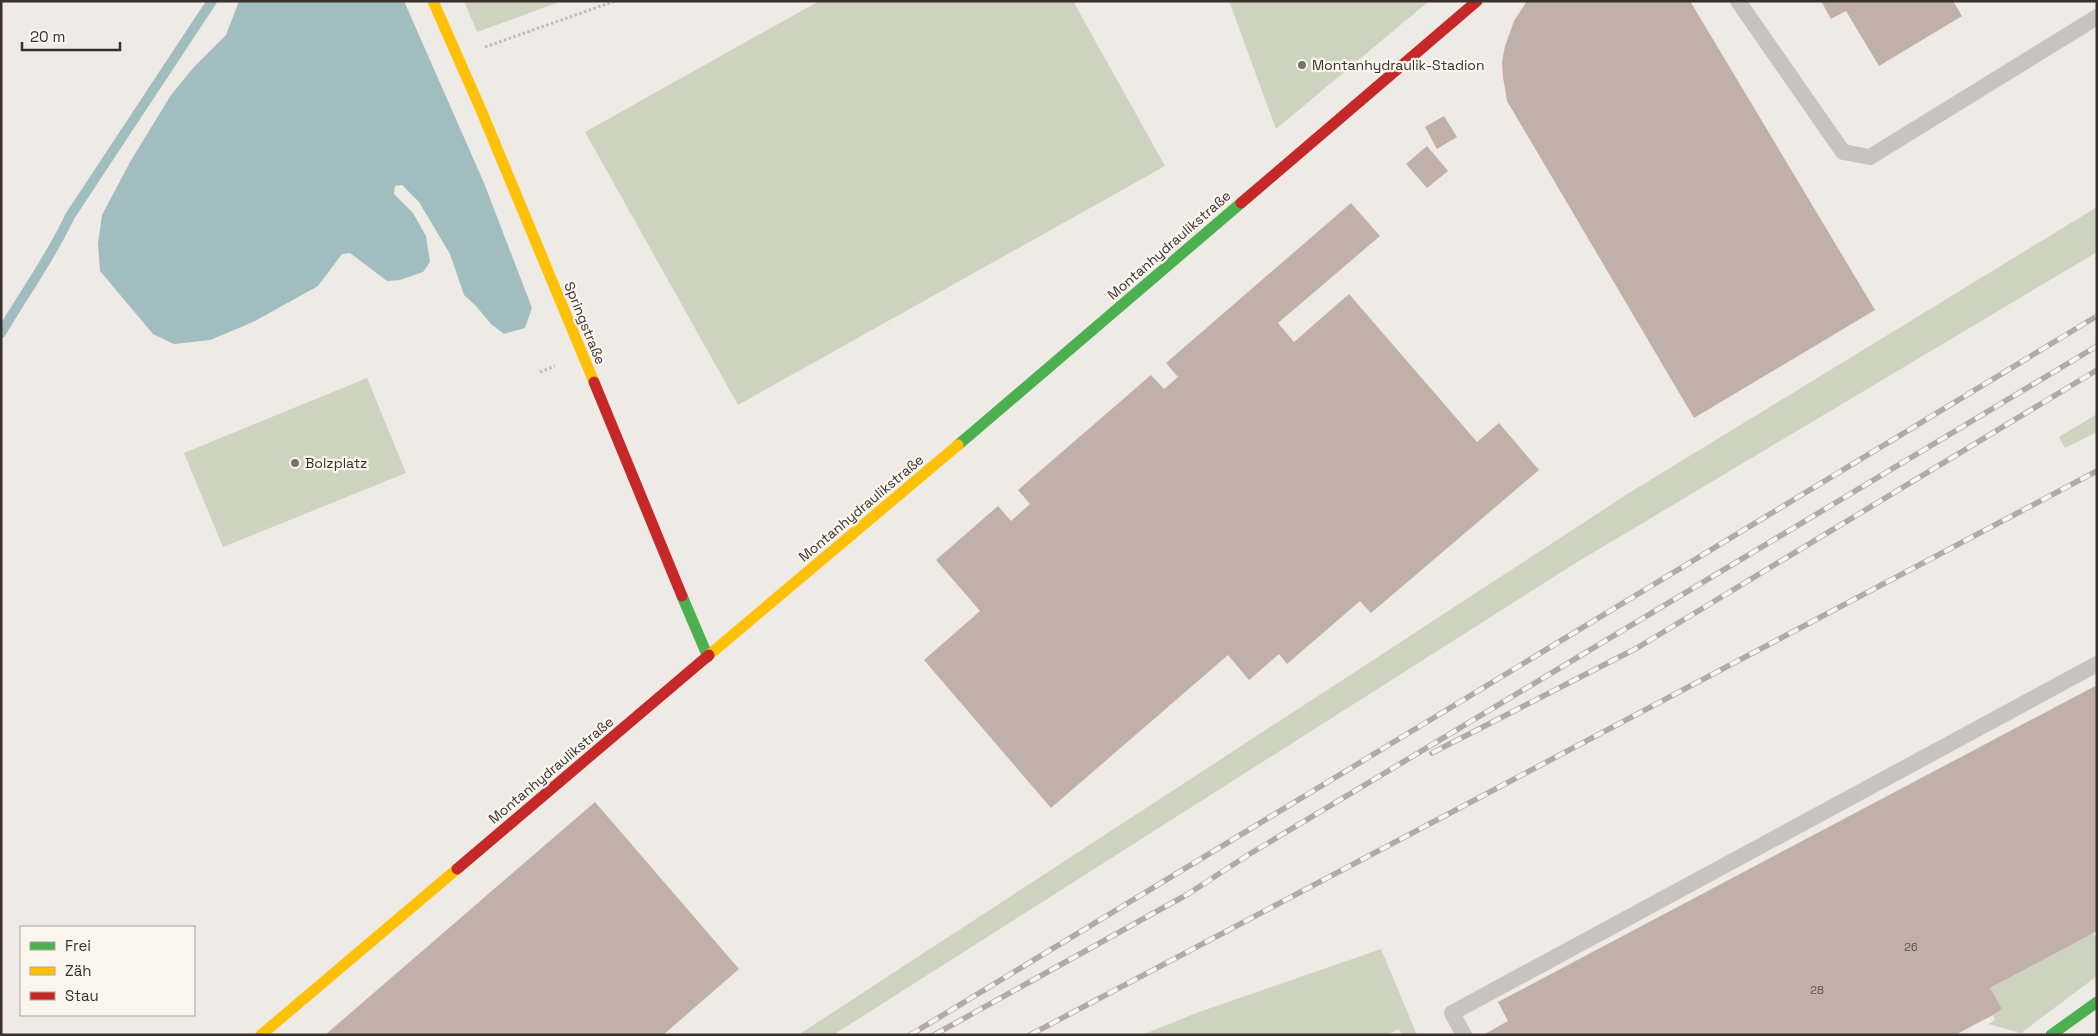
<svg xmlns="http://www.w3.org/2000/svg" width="2098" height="1036" font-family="'Space Grotesk',sans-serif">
  <rect width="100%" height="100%" fill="#eeeae5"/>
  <g fill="#ced3c0">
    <polygon points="464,1 562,1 477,32"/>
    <polygon points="819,1 1073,1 1165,166 738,405 585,132"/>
    <polygon points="1229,1 1429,1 1276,129"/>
    <polygon points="2097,207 2097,252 1574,564 833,1035 798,1035 1629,493"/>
    <polygon points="367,378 406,473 223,547 184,453"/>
    <polygon points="2097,414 2097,432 2065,448 2059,437"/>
    <polygon points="2093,933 2097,939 2097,976 2021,1033 1988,1024 1995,1020 1993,1015 2002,1009 1990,988"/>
    <polygon points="1381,949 1417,1035 1402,1035 1399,1029 1386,1035 1142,1035 1199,1012"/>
  </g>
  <polygon fill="#a1bdbf" points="239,1 404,1 484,183 532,308 525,328 504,334 491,324 476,306 464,295 450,254 419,202 402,185 395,186 394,194 413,213 426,236 430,262 423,272 400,280 387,281 350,253 342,254 318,286 253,322 210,340 174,344 153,334 100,271 98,244 102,215 130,162 171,95 194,67 226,35"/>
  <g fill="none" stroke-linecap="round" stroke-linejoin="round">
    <path stroke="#a1bdbf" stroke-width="10" d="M1 333C24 294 51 257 70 216L212 1"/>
  </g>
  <g fill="#c1b0a7">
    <polygon points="1527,1 1690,1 1875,310 1694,418 1507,101 1503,77 1502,62 1505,46 1514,21"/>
    <polygon points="1821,1 1953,1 1962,16 1879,66 1846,11 1831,19"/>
    <polygon points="1444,116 1457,137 1437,149 1425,127"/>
    <polygon points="1427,146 1448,171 1427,188 1406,164"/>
    <polygon points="1351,203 1380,236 1278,323 1294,342 1349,294 1477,442 1499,423 1539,470 1371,613 1360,601 1287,664 1279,654 1249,680 1228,655 1051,808 924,660 980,611 936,560 998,506 1011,521 1030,504 1018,490 1151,375 1164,389 1178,377 1166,363"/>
    <polygon points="2097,685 2097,931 1990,988 2002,1009 1993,1015 1955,1035 1483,1035 1508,1021 1498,1002"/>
    <polygon points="595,802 739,969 663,1035 325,1035"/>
  </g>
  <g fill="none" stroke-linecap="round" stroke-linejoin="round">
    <g stroke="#c1bbb6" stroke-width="3" stroke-dasharray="2.5 2.5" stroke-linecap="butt">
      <polyline points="485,47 615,1"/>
      <polyline points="540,372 555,366"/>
    </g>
    <g stroke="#c8c3bd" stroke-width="16">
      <polyline points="1738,1 1843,152 1870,157 2097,17"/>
      <polyline points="1464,1035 1452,1013 2097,664"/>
    </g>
    <g stroke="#4caf50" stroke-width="11">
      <polyline points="958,445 1241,203"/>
      <polyline points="682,596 708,657"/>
      <polyline points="2051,1035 2097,1002"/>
    </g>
    <g stroke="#ffc107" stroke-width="11">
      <polyline points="433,1 481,110 594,382"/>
      <polyline points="709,655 958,445"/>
      <polyline points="261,1035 457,869"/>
    </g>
    <g stroke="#c62828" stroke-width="11">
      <polyline points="1241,203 1477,1"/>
      <polyline points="594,382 682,596"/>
      <polyline points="457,869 709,655"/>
    </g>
    <defs>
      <g id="rail">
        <polyline points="1432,753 1637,648 2097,370"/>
        <polyline points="910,1035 2097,316"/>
        <polyline points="934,1035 1188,894 1248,855 2097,346"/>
        <polyline points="1030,1035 2097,471"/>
      </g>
    </defs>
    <use href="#rail" stroke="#b0aba7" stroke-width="5.5"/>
    <use href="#rail" stroke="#faf5ed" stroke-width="4" stroke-dasharray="11" stroke-linecap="butt"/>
  </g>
  <g fill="#78716c" stroke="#faf5ed" stroke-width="2">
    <circle cx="1302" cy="65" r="5"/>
    <circle cx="295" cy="463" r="5"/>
  </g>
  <g text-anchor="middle" stroke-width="4.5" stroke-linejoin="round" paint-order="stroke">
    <g font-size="11" fill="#5b504a">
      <text x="1911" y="951">26</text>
      <text x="1817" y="994">28</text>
    </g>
    <g font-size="14" fill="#39302b" stroke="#faf5ed" text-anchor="start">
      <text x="1312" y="70">Montanhydraulik-Stadion</text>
      <text x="305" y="468">Bolzplatz</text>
    </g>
    <g font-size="14" fill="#39302b" stroke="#faf5ed">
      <text transform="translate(1169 245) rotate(-41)" y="5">Montanhydraulikstraße</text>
      <text transform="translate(585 323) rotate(68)" y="5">Springstraße</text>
      <text transform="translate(861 508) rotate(-40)" y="5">Montanhydraulikstraße</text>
      <text transform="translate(551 770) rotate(-40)" y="5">Montanhydraulikstraße</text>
    </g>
  </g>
  <rect width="2098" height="1036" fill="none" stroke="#39302b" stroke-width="5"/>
  <rect x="20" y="926" width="175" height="90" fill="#faf5ed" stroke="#ada69f"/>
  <rect x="30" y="942" width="25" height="8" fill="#4caf50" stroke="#ada69f"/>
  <text x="65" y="951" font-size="15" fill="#39302b">Frei</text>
  <rect x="30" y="967" width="25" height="8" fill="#ffc107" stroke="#ada69f"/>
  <text x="65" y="976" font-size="15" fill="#39302b">Zäh</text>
  <rect x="30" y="992" width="25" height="8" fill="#c62828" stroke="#ada69f"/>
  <text x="65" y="1001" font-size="15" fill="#39302b">Stau</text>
  <path d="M22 42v8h98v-8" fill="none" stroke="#39302b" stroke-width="2.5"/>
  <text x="30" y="42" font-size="15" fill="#39302b" stroke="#faf5ed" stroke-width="4" paint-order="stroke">20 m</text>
</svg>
